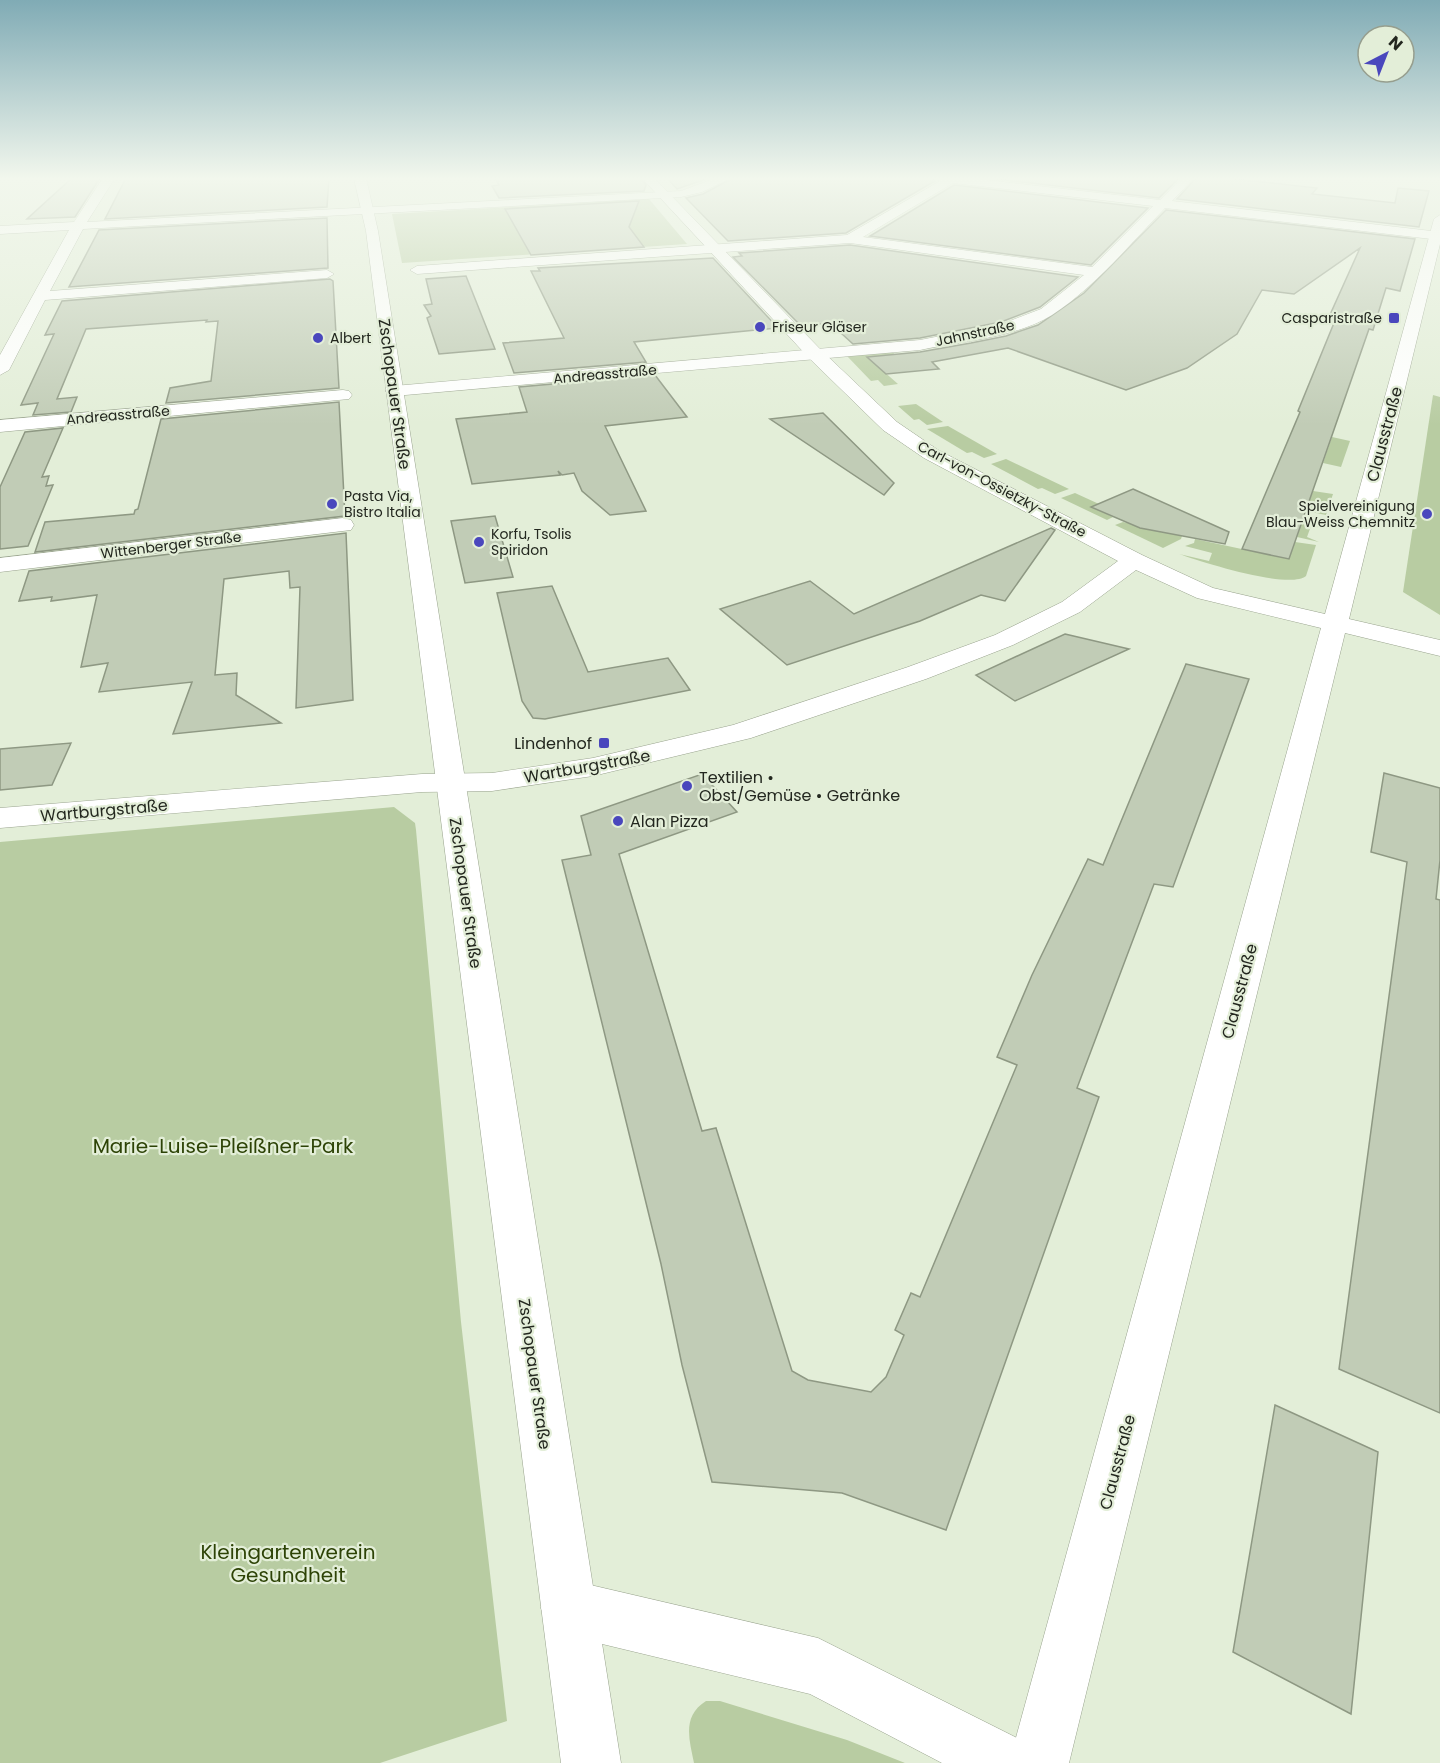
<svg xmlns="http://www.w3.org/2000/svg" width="1440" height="1763" font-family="Poppins,sans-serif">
  <rect width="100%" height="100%" fill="#e3eed8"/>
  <g fill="#b8cca2">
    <polygon points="649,199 687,244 402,263 392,214"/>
    <polygon points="892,352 901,359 873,362 898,384 884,386 878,380 871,381 847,356"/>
    <polygon points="1433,395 1440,397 1440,615 1403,592"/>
    <polygon points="916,404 943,422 927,425 919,419 914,420 898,406"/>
    <polygon points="948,426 997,454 984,458 972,452 967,453 927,429"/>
    <polygon points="1332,437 1350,441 1341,467 1323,463"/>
    <polygon points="1006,459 1069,489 1055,494 1042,488 1038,489 991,464"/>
    <polygon points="1313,491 1333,494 1326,515 1306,511"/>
    <polygon points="1075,493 1099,504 1092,507 1113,517 1107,520 1061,498"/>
    <polygon points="1304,515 1326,519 1322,528 1311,526 1307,537 1319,542 1297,537"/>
    <polygon points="1123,522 1182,536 1181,539 1163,548 1115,525"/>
    <path d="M1195 539 1289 559 1295 542 1316 545 1306 576C1289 590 1202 562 1179 554L1209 561 1212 553 1185 546 1194 543Z"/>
    <polygon points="394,807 415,823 416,830 461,1322 507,1721 380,1763 0,1763 0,842"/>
    <path d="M706 1701H720L847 1740 905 1763H694C689 1739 682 1716 706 1701Z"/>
  </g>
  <g fill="#c1ccb6" stroke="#8e9883" stroke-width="1.5">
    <polygon points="72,178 100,178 75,217 27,219"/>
    <polygon points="126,178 329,178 327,207 105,219"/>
    <polygon points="495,178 640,178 646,185 644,191 499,198 492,186 499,185"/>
    <polygon points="667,178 709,178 677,189"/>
    <polygon points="733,178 931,178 935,181 846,233 728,241 686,198 703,194"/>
    <polygon points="989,178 1179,178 1159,198"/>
    <polygon points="1196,178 1227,178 1317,188 1312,194 1395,203 1398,188 1429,191 1419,227 1177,199"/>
    <polygon points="954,185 1148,208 1091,265 870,236"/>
    <polygon points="639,201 629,227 644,247 531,255 505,209"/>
    <polygon points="1166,210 1415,239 1400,291 1386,288 1373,330 1369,329 1289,559 1242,549 1300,412 1298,411 1336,318 1329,317 1360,248 1294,294 1262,290 1237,334 1187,368 1126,390 1008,348 932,362 939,369 886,374 867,357 920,352 971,343 1006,336 1038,325 1084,293"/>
    <polygon points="327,218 328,268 69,287 99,230"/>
    <polygon points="850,245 1078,277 1040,307 1001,322 920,338 853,344 830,323 801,326 733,257 742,256 739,253"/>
    <polygon points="713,258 778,328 634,342 646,362 514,373 503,343 564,338 531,271 540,271 538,268"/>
    <polygon points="466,276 495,349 439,354 427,318 431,316 424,305 432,304 426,279"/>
    <polygon points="330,279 333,281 339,388 166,403 170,388 211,381 218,321 206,322 207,320 86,329 57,399 77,397 71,412 33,415 38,403 21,405 54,334 45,335 62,301"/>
    <polygon points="655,375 687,417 605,426 646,511 610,515 582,491 574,473 562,475 558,471 560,475 472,484 456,419 527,412 519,387"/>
    <polygon points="339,402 345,516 35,552 45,522 134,514 135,510 138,509 161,419"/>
    <polygon points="823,413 894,483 884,495 770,419"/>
    <polygon points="63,428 42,477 49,476 46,486 53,485 28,546 0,549 0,487 25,432"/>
    <polygon points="1133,489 1229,532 1225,544 1140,528 1091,507"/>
    <polygon points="495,516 513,577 465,583 451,521"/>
    <polygon points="1051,528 1055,530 1005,601 981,595 920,621 787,665 720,609 810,581 854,614"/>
    <polygon points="346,533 353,700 296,708 300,587 290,588 289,571 224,579 215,675 237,673 236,695 281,723 173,734 192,682 99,692 108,663 81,667 97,595 51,601 52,597 19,601 29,571"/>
    <polygon points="552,586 588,672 668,658 690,690 545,719 533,718 522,701 497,593"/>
    <polygon points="1065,634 1129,649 1015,701 976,675"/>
    <polygon points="1186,664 1249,679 1173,887 1154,884 1077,1088 1099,1097 946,1530 842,1493 712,1482 682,1365 661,1264 562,860 591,855 581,816 702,774 737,812 619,854 702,1131 716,1128 792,1371 808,1380 871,1392 886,1377 904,1335 895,1330 911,1293 920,1297 1017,1065 997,1057 1032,975 1088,859 1103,865"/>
    <polygon points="71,743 52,785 0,790 0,749"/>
    <polygon points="1384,773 1440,788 1440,860 1436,899 1440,900 1440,1413 1339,1369 1407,862 1371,852"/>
    <polygon points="1275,1405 1378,1452 1351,1714 1233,1652"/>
  </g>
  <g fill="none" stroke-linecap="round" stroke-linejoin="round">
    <defs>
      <g id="street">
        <polygon points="103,178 115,178 87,222 681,191 716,178 731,178 702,192 681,197 83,229 50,291 327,270 334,274 327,278 45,300 9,370 0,375 0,355 69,230 0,234 0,226 74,222"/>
        <path d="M933 178H969L1160 200 1182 178H1194L1172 201 1440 232V240L1165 208C1130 244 1095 287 1052 315 1015 338 962 341 920 350L394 396 385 391 394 386 920 340 1002 324 1041 309 1084 275 850 243 417 274 410 270 417 266 847 235 940 181ZM953 183 1153 206 1092 267 863 237Z"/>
        <polygon points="343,390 349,391 352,395 349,399 0,432 0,420"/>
        <polygon points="343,518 351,520 354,525 351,530 0,572 0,558"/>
        <polygon points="569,1580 818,1638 1025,1742 1034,1763 942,1763 810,1694 569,1636 549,1628 541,1608 549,1588"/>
      </g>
      <polygon id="secondary" points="642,178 654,178 821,350 897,422 938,450 1142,555 1213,588 1325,614 1434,219 1440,215 1440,244 1349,619 1440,640 1440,656 1345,633 1069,1763 1009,1763 1321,628 1197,598 1136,570 1080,612 1013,645 926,679 751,738 593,776 492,791 422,792 0,828 0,808 422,774 492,773 593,758 733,725 908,667 995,635 1062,602 1118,561 924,458 883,430 809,358"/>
      <polygon id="primary" points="354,178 366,178 378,231 621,1763 561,1763 366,231"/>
    </defs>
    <use href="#street" stroke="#99a38e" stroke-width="1"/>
    <use href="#secondary" stroke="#99a38e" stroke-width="1"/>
    <use href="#primary" stroke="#99a38e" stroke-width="1"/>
    <use href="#street" fill="#fff" fill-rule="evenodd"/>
    <use href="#secondary" fill="#fff" fill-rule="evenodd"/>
    <use href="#primary" fill="#fff" fill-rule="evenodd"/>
  </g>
  <linearGradient id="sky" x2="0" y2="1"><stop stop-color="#80abb5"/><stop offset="0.42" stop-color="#f2f7ed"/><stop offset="1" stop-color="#f2f7ed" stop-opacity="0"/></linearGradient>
  <rect width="1440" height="425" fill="url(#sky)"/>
  <g fill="#4a47bd" stroke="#e3eed8" stroke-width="2">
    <rect x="1388" y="312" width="12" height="12" rx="3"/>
    <circle cx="760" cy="327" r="6"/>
    <circle cx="318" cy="338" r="6"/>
    <circle cx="332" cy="504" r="6"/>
    <circle cx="1427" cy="514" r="6"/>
    <circle cx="479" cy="542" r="6"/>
    <rect x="598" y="737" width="12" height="12" rx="3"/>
    <circle cx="687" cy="786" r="6"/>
    <circle cx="618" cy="821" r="6"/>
  </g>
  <g text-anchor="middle" stroke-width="4.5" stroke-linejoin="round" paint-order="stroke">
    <g font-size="14" fill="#23271f" stroke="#e3eed8" text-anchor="start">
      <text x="1382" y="323" text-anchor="end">Casparistraße</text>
      <text x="772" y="332">Friseur Gläser</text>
      <text x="330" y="343">Albert</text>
      <text x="344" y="501">Pasta Via,<tspan x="344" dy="16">Bistro Italia</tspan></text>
      <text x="1415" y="511" text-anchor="end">Spielvereinigung<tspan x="1415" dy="16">Blau-Weiss Chemnitz</tspan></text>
      <text x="491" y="539">Korfu, Tsolis<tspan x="491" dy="16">Spiridon</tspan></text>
    </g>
    <g font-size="14" fill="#23271f" stroke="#e3eed8">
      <text transform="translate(975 333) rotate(-12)" y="5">Jahnstraße</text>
      <text transform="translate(605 374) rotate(-5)" y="5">Andreasstraße</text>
      <text transform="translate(118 415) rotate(-5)" y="5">Andreasstraße</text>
      <text transform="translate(1002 489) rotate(28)" y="5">Carl-von-Ossietzky-Straße</text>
      <text transform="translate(171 545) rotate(-7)" y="5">Wittenberger Straße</text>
    </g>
    <g font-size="16" fill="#23271f" stroke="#e3eed8">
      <text transform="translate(395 394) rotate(82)" y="6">Zschopauer Straße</text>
      <text transform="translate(1384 434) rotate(-75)" y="6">Clausstraße</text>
      <text transform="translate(587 766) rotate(-10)" y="6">Wartburgstraße</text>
      <text transform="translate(104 810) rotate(-5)" y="6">Wartburgstraße</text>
      <text transform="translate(466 893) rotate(82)" y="6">Zschopauer Straße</text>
      <text transform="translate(1239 991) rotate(-75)" y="6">Clausstraße</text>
      <text transform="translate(535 1374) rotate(82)" y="6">Zschopauer Straße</text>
      <text transform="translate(1117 1462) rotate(-75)" y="6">Clausstraße</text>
    </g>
    <g font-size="16" fill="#23271f" stroke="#e3eed8" text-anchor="start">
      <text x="592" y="749" text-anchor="end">Lindenhof</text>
      <text x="699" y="783">Textilien •<tspan x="699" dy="18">Obst/Gemüse • Getränke</tspan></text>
      <text x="630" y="827">Alan Pizza</text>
    </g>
    <g font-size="20" fill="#2d4306" stroke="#e3eed8">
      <text x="223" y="1153">Marie-Luise-Pleißner-Park</text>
      <text x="288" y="1559">Kleingartenverein<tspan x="288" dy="23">Gesundheit</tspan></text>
    </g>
  </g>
  <g transform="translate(1386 54) rotate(42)"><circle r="28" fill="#e3eed8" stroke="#969e8e" stroke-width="1.5"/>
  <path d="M0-4.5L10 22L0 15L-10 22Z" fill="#4a47bd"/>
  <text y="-9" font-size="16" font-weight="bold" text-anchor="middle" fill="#23271f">N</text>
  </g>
</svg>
